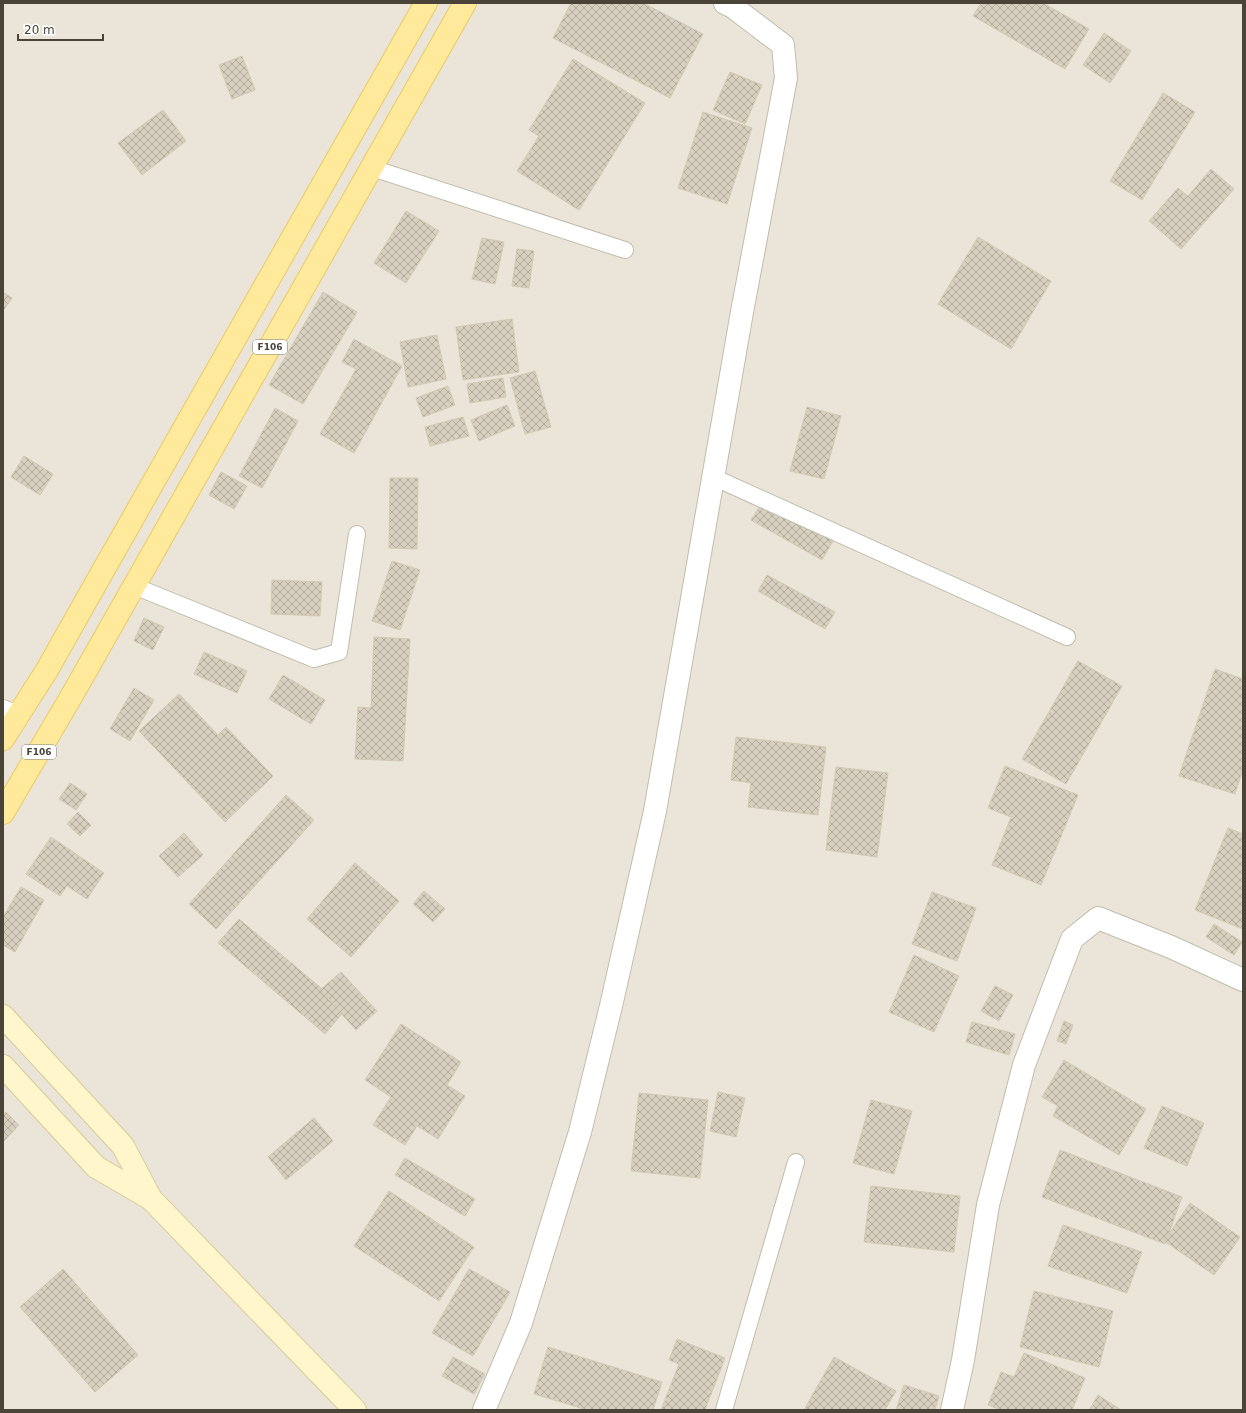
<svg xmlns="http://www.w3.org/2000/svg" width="1246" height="1413" font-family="'DejaVu Sans',sans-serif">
  <defs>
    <pattern id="building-cross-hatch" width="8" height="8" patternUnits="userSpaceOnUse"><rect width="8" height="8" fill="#d8d0bf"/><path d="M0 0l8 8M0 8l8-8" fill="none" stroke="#b1aa9c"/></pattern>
  </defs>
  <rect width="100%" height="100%" fill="#f6f3ea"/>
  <rect fill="#eae5d8" x="3" y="3" width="1240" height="1407"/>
  <g fill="url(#building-cross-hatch)" stroke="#d3c8b2">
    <polygon points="571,3 643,3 703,34 670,98 553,38"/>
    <polygon points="981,3 1043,3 1089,29 1065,69 973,16"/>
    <polygon points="1104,33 1131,51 1110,83 1083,65"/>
    <polygon points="242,56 255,90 232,99 219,65"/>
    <polygon points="573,59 645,103 579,210 517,171 539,136 529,130"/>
    <polygon points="730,72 762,85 745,124 713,110"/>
    <polygon points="1163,93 1195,112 1142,200 1110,181"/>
    <polygon points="163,110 186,141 142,175 118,143"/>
    <polygon points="703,112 752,128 727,204 678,188"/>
    <polygon points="1211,169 1234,189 1181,249 1149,221 1178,188 1188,196"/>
    <polygon points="406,211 439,231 406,283 374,263"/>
    <polygon points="978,237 1051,281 1011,349 938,304"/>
    <polygon points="482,238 504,242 495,284 472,279"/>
    <polygon points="517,249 534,251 529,288 512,286"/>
    <polygon points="3,292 12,298 3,311"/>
    <polygon points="323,292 357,312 303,404 269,385"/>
    <polygon points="512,319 519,372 463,380 456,327"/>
    <polygon points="437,335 446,379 408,387 400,342"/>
    <polygon points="354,339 402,366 354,453 320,434 356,369 342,362"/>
    <polygon points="535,371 551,427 525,434 510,378"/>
    <polygon points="503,378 506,397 470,403 467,384"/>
    <polygon points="448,386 455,405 423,417 416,398"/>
    <polygon points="507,405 515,426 479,441 471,420"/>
    <polygon points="807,407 841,416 824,479 790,471"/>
    <polygon points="275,408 298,421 262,488 239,476"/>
    <polygon points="463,417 469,436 430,446 425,427"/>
    <polygon points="24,456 53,474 40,495 11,477"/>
    <polygon points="221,472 247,486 234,509 209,495"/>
    <polygon points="390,478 418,478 417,549 389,548"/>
    <polygon points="763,501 833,541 822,560 751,520"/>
    <polygon points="392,561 420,570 400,630 372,621"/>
    <polygon points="767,575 835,612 825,629 758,591"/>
    <polygon points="272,580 322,582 320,616 271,614"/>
    <polygon points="144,618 164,627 153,650 134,641"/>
    <polygon points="374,637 410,639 403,761 355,759 358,707 371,708"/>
    <polygon points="204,652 247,671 237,693 194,674"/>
    <polygon points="1078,661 1122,686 1066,784 1022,759"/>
    <polygon points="1215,669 1243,679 1243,769 1235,794 1179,776"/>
    <polygon points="283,675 325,700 311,724 269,699"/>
    <polygon points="134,688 154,700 130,741 110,729"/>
    <polygon points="179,694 218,735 226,727 273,776 225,822 139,731"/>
    <polygon points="736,737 826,747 818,815 748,807 751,783 731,780"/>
    <polygon points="1005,766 1078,795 1041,885 992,865 1011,817 988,808"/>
    <polygon points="836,767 888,773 877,857 826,850"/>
    <polygon points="70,783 87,794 76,810 59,799"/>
    <polygon points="286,795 314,820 216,929 189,904"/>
    <polygon points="78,812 91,825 80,836 67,824"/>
    <polygon points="1228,828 1243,834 1243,929 1195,910"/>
    <polygon points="184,833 203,855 178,877 159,856"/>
    <polygon points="51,837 104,873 87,899 67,886 60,896 26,874"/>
    <polygon points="355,863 399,901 351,957 307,919"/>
    <polygon points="21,887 44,900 15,952 3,945 3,917"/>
    <polygon points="424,891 445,909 433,922 413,904"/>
    <polygon points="932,892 976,908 957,961 912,944"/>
    <polygon points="239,919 346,1009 325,1034 218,943"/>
    <polygon points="1214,924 1242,942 1234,955 1206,937"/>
    <polygon points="914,955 959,976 934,1032 889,1012"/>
    <polygon points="341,972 377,1011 356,1030 320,990"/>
    <polygon points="995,986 1013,995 999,1021 981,1011"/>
    <polygon points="1064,1021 1073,1025 1066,1044 1057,1041"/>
    <polygon points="972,1022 1015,1034 1009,1055 966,1042"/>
    <polygon points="401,1024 461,1062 447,1085 465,1096 438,1139 417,1126 405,1145 373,1125 391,1097 365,1080"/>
    <polygon points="1064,1060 1146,1109 1119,1155 1053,1116 1058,1106 1042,1097"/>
    <polygon points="718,1092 745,1098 736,1137 710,1131"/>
    <polygon points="639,1093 708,1100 700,1178 631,1171"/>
    <polygon points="871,1100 912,1111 894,1174 853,1163"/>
    <polygon points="1162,1106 1204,1123 1187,1166 1144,1148"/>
    <polygon points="6,1112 19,1125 3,1142 3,1115"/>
    <polygon points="314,1118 333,1141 286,1180 268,1157"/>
    <polygon points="1060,1150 1182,1197 1165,1244 1042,1197"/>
    <polygon points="405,1158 475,1199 465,1216 395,1175"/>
    <polygon points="871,1186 960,1196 954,1252 864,1242"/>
    <polygon points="389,1191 474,1247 439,1301 354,1246"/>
    <polygon points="1190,1203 1240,1237 1214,1275 1164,1241"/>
    <polygon points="1063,1225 1142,1252 1127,1293 1048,1266"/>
    <polygon points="63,1269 138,1355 95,1392 20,1307"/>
    <polygon points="469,1269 510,1292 473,1356 432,1333"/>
    <polygon points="1034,1291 1113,1311 1099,1367 1020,1347"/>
    <polygon points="677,1339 725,1358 705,1410 661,1410 679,1364 669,1360"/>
    <polygon points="548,1347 662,1382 653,1410 587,1410 534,1394"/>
    <polygon points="1024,1353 1085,1378 1072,1410 1001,1410 988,1405 1001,1372 1014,1377"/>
    <polygon points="453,1357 485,1374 474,1394 442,1376"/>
    <polygon points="834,1357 896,1391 885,1410 804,1410"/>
    <polygon points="904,1385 939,1396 935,1410 896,1410"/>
    <polygon points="1098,1395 1121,1410 1089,1410"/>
  </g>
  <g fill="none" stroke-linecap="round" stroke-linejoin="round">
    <defs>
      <g id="service">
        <polyline points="372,168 625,250"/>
        <polyline points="713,477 1067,637"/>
        <polyline points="134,586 314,659 339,652 357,534"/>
        <polyline points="3,708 18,714"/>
        <polyline points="724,1410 796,1162"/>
      </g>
      <g id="minor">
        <polyline points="484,1410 521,1323 580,1132 611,1006 655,811 742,312 786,78 783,45 733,7 725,3"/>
        <polyline points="952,1410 963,1360 988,1205 1024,1065 1072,939 1098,918 1171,947 1243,980"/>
      </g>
      <g id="secondary">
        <polyline points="3,1016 123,1146 151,1199"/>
        <polyline points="3,1066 96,1167 151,1199 355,1410"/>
      </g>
      <g id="primary">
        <polyline points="3,739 47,670 104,569 426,3"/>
        <polyline points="3,813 75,690 465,3"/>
      </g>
    </defs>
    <use href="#service" stroke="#c2bcac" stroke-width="18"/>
    <use href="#minor" stroke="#c2bcac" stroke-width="24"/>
    <use href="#secondary" stroke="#d7ca99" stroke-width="24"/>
    <use href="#primary" stroke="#e9ca65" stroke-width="24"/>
    <use href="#service" stroke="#fff" stroke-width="16"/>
    <use href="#minor" stroke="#fff" stroke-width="22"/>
    <use href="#secondary" stroke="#fff6cb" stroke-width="22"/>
    <use href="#primary" stroke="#ffe99a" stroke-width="22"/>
  </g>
  <g text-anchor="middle" stroke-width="3" stroke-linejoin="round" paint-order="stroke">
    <g fill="#fff" stroke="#807c74" stroke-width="1">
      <rect x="253" y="340" width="34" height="14" rx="3"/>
      <rect x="22" y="745" width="34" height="14" rx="3"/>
    </g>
    <g font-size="9" font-weight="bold" fill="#4a4438">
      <text x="270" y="350">F106</text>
      <text x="39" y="755">F106</text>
    </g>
  </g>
  <rect width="1246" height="1413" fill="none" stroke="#4a4438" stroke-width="8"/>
  <path d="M18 34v6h85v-6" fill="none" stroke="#4a4438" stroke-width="2"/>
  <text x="24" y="34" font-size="12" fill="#4a4438" stroke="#ffffff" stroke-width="3" paint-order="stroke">20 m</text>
</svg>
